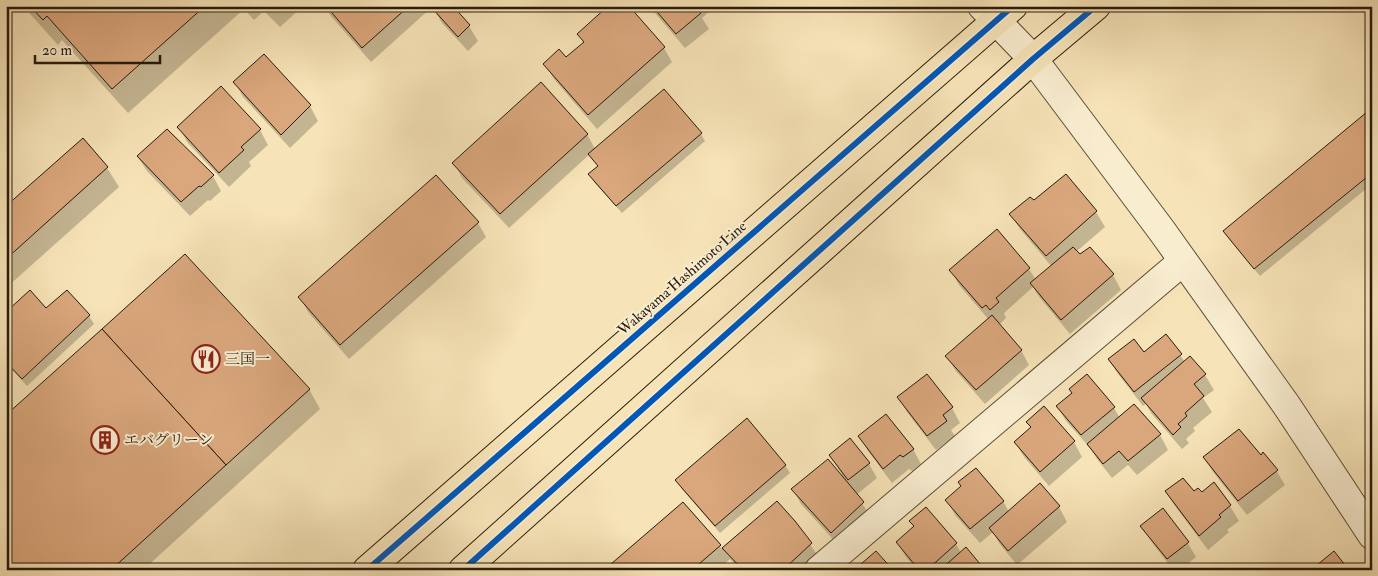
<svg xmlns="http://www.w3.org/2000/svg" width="1378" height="576" font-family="'IM FELL Double Pica','Noto Serif JP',serif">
  <rect width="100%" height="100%" fill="#f6e3b7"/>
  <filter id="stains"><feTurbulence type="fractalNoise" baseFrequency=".004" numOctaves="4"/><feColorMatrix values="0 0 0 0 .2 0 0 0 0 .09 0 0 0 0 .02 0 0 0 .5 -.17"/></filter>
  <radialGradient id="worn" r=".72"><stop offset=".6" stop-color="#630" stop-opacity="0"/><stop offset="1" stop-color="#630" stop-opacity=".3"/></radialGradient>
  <g fill="#0003">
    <polygon points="23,6 303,6 280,27 264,11 254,20 244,9 128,113 62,40 58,45"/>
    <polygon points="325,6 430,6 431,8 371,62 330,15"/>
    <polygon points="451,6 469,26 478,41 468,51 442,23 433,8"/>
    <polygon points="649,6 715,6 702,18 709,29 685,48"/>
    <polygon points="724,6 733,6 728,11"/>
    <polygon points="578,34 664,48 672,62 597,129 554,79 545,64 566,59 584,43"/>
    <polygon points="264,55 310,106 318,121 290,148 243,97 235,82"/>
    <polygon points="1372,121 1372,184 1260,276 1229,239 1224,231"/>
    <polygon points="179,127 260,130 268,145 249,162 251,166 229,187 187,142"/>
    <polygon points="587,134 595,149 701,134 705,141 622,213 594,182 590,175 599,167 590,154 509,228 462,178 454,163"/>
    <polygon points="83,140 107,168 119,187 6,288 6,208"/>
    <polygon points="138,157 213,176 221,191 210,201 208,200 190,216 147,171"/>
    <polygon points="1066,176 1096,212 1105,227 1076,252 1113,275 1121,290 1070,334 1040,298 1033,287 1004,313 1006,318 999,325 1021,350 1029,365 985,404 955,370 947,356 989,320 959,285 951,270 1029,269 1036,280 1052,267 1020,229 1011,215 1034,202"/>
    <polygon points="478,223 486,237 349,359 308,312 300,297"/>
    <polygon points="67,291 89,316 94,324 27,386 6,363 6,314 46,310"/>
    <polygon points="1166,335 1185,362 1190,358 1205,375 1214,390 1203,398 1212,412 1193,428 1195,431 1186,439 1189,443 1182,449 1151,413 1146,404 1143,406 1118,374 1109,360 1143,354"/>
    <polygon points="6,370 11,379 6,384"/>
    <polygon points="927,375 952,408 960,423 951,430 955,436 936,450 907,412 899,398"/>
    <polygon points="309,389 320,409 143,570 6,570"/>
    <polygon points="1057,406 1114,408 1120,418 1160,435 1168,450 1137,475 1128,465 1112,478 1097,459 1091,449 1066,421"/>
    <polygon points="1027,422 1074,442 1082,457 1049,486 1024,457 1015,442 1031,429"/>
    <polygon points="860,436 913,449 921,464 912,471 909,469 892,483 868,451"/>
    <polygon points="830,455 869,464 877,478 856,495 872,518 840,547 801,504 793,489 842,475"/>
    <polygon points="1204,457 1261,457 1276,470 1285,485 1247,515 1213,472"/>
    <polygon points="785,465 790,473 720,533 681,488 677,480"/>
    <polygon points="1213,484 1230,506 1239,521 1227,530 1229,532 1208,550 1175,506 1166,492 1201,494"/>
    <polygon points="947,500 1003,501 1009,512 1059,507 1067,522 1017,565 999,543 993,532 980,543 955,515"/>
    <polygon points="777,502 794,521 820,559 808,570 740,570 730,559 718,570 606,570 720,546 722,549"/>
    <polygon points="925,509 956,544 961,553 983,570 917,570 906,557 897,542 915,527 911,521"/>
    <polygon points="1142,527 1187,542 1196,557 1180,570 1173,570 1151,541"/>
  </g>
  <g fill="#daa77d" stroke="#281a0c">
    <polygon points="30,6 205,6 112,89 47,16 43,20"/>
    <polygon points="326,6 409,6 362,48"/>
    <polygon points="433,6 453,6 470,25 458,37 432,8"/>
    <polygon points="608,6 614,6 618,10 622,6 629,6 665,47 588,115 543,64 559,49 566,57 584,42 577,34"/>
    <polygon points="652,6 695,6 701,13 676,34"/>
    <polygon points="264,54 311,105 281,135 233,82"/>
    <polygon points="541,82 588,134 500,214 452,163"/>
    <polygon points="221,86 261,129 241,147 244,150 219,173 177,127"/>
    <polygon points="664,89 702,133 616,206 588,174 598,166 588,154"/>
    <polygon points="1367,112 1372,119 1372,173 1254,269 1223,231"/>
    <polygon points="167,129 214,175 201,187 199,186 181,202 137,156"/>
    <polygon points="83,138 108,167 6,259 6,206"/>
    <polygon points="1066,174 1097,211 1046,256 1009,214 1030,197 1034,200"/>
    <polygon points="436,175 479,222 340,345 298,297"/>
    <polygon points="997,229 1030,268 996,298 999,302 990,310 986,305 982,308 949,270"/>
    <polygon points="1073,247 1080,254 1090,247 1114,274 1061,320 1030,283"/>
    <polygon points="185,254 310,389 226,465 102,329"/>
    <polygon points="30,290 46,308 67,290 90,315 22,379 6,362 6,312"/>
    <polygon points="992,315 1022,350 976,390 945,356"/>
    <polygon points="102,329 226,465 111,570 6,570 6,415"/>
    <polygon points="1166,334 1182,354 1134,392 1108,359 1134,339 1144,352"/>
    <polygon points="1190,356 1206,374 1194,384 1204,396 1185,413 1187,416 1178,424 1181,427 1173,435 1141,398"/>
    <polygon points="927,374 953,407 943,415 947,421 927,436 897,397"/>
    <polygon points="1087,374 1115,407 1081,435 1056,406 1072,393 1069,389"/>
    <polygon points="1134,404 1161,434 1128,461 1119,451 1103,464 1087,444"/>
    <polygon points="1044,406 1075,441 1040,472 1014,442 1031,427 1026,422"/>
    <polygon points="886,414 914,449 903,457 900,455 883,469 858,436"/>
    <polygon points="747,418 786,465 715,526 675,480"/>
    <polygon points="1239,429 1261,455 1263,452 1278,470 1238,501 1203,457"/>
    <polygon points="850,438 870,463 848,480 829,455"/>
    <polygon points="828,459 864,502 831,533 791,489"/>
    <polygon points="976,468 1004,501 970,529 945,500 961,486 958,482"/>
    <polygon points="1183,478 1194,491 1198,488 1202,492 1214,482 1231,505 1219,515 1221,517 1199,536 1165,491"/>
    <polygon points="1040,483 1060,506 1008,551 989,528"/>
    <polygon points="777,501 795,521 812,543 783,570 743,570 722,548"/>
    <polygon points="683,502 721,545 692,570 604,570"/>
    <polygon points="926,507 957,543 927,570 919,570 896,542 914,526 909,521"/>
    <polygon points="1163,508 1189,542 1167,559 1140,526"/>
    <polygon points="966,547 985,570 940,570"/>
    <polygon points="876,551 893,570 854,570"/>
    <polygon points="1334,551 1349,570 1311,570"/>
  </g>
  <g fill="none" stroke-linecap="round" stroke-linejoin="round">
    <defs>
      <g id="minor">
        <polyline points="982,6 1033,59 1162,231 1287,406 1372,535"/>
        <polyline points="819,570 1183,261"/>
      </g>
      <g id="primary">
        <polyline points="367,570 1013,6"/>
        <polyline points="463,570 1033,59 1096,6"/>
      </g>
    </defs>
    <use href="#minor" stroke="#5c4c37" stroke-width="30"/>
    <use href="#primary" stroke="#281a0c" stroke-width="30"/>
    <use href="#minor" stroke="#f9edd0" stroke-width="28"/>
    <use href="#primary" stroke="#f6e3b7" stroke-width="28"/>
    <defs>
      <g id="cycleway">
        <polyline points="367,570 1013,6"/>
        <polyline points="463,570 1033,59 1096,6"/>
      </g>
    </defs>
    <use href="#cycleway" stroke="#f9edd0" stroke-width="9"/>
    <use href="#cycleway" stroke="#0057b8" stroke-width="6"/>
  </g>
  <defs>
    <symbol id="restaurant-ring" viewBox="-11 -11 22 22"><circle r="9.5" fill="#f9edd0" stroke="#8f2418" stroke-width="1.5"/><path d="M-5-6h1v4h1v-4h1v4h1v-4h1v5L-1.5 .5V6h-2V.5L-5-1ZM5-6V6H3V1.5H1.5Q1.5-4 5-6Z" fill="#8f2418"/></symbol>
    <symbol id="building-ring" viewBox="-11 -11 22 22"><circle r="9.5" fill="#f9edd0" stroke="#8f2418" stroke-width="1.5"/><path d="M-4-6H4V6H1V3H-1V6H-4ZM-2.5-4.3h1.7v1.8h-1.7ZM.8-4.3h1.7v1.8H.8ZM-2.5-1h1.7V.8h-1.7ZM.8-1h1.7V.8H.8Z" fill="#8f2418"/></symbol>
  </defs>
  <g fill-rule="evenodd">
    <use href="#restaurant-ring" x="190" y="343" width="32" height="32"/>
    <use href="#building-ring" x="89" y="424" width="32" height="32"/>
  </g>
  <g text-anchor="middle" stroke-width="4" stroke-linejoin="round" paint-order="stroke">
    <g font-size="15" fill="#281a0c" stroke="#f9edd0">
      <text transform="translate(682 278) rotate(-41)" y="5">Wakayama Hashimoto Line</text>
    </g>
    <g font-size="15" fill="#281a0c" stroke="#f9edd0" text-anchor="start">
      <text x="225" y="364">三国一</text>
      <text x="124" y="445">エバグリーン</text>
    </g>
  </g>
  <rect width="1378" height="576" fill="none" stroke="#f6e3b7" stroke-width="25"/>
  <rect x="8" y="8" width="1363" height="561" fill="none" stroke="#281a0c" stroke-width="2.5"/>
  <rect x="12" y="12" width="1353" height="551" fill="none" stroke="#281a0c"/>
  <path d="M35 55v8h125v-8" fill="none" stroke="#281a0c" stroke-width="2.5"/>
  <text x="42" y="55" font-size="15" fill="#281a0c" stroke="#f9edd0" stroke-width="4" paint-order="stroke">20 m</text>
  <rect width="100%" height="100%" filter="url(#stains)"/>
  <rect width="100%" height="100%" fill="url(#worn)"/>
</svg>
